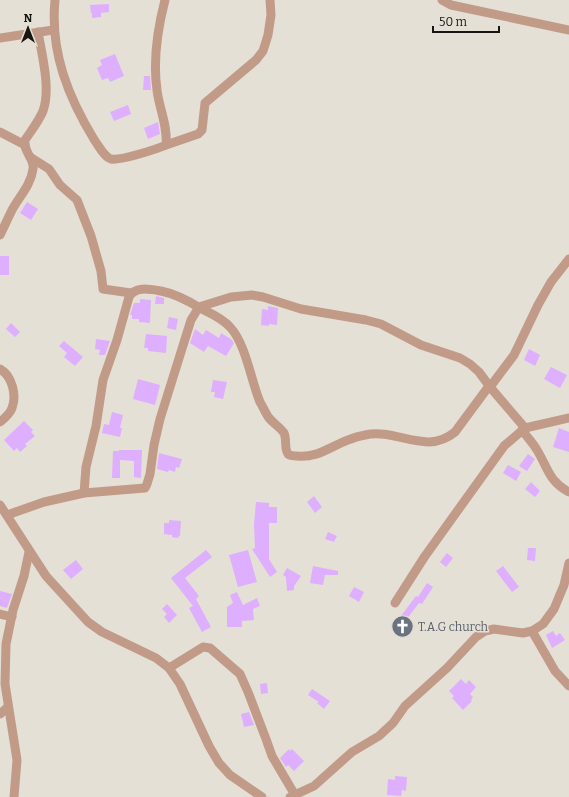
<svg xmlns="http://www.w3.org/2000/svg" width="569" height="797" font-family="Bitter,serif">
  <rect width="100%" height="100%" fill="#e5e0d6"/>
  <g fill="#deaeff">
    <polygon points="109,4 109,12 101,13 101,17 92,18 92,13 91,13 90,5"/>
    <polygon points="115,54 124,76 110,82 108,78 102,80 97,68 102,65 100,60"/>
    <polygon points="144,76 150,76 151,90 143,90"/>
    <polygon points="128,105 131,114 114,121 110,112"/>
    <polygon points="158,122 160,134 148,139 144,128"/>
    <polygon points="27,202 38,209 31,220 20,213"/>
    <rect x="0" y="256" width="9" height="19"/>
    <polygon points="156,296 164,298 164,304 155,304"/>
    <polygon points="140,299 151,300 150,323 139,322 139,319 132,319 132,315 130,315 134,303 140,303"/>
    <polygon points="268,306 278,308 277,325 269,324 269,326 261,325 262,309 268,310"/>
    <polygon points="169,317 178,319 176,330 167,328"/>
    <polygon points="11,323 20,332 15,337 6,329"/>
    <polygon points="195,329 203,335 206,330 219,338 221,333 231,339 234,343 226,356 208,346 204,352 190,343"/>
    <polygon points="146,334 167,336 166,353 148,351 148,348 144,348"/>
    <polygon points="96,339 110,341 105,355 99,355 100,350 95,349"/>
    <polygon points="64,341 83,357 75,366 64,357 67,353 59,346"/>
    <polygon points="529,349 540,355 535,366 524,360"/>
    <polygon points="551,367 567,375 560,388 544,379"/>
    <polygon points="138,379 160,385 155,405 133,399"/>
    <polygon points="213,380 227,382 223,399 214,397 215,392 211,392"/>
    <polygon points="112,412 123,415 120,428 122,428 120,437 102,433 104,424 109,425"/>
    <polygon points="24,421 33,430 31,432 35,436 25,444 27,446 20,452 17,448 14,451 4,440"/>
    <polygon points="559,428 569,432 569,452 553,447"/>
    <polygon points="119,450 142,450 141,478 134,477 134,461 120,460 120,478 112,478 113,451 119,451"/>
    <polygon points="159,453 182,459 179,468 176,467 175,472 169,470 168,472 157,469"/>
    <polygon points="528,454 535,459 527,471 519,466"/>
    <polygon points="508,465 521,472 516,481 503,473"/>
    <polygon points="531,482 540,491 535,497 525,489"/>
    <polygon points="314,496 322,507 315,513 307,502"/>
    <polygon points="256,502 269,503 269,507 277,507 277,523 269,523 269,559 277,572 270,577 252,549 255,548 254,525"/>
    <polygon points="169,520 181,521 180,536 179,536 178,538 172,537 172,535 164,534 164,523 169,523"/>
    <polygon points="328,532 337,536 334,542 325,539"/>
    <polygon points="528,548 536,548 535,561 527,560"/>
    <polygon points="206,550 212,557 185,578 199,596 196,599 211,627 202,632 189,608 193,606 171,578"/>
    <polygon points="248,550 257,582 238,587 229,555"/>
    <polygon points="447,553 453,558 446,567 440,562"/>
    <polygon points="76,560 83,569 71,579 63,570"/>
    <polygon points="313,566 338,571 338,575 325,575 323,585 310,583"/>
    <polygon points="503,566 519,587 512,592 496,571"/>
    <polygon points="287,568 301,576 294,586 294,590 287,591 286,577 283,575"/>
    <polygon points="427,583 433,587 422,604 419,603 406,620 401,616 416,596 418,597"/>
    <polygon points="354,587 364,592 359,602 349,596"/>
    <polygon points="0,591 12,594 7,608 0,606"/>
    <polygon points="237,592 243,605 257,598 260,606 253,609 254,620 242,621 242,627 227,627 227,607 233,603 230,595"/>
    <polygon points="167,604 177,615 169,623 164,617 167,614 162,609"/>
    <polygon points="553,631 556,636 560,633 565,640 552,648 546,635"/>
    <polygon points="461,679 466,684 469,680 476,687 470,694 473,697 471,700 472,701 463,710 452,698 454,696 449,691"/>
    <polygon points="267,683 268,693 261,694 260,684"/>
    <polygon points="312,689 330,701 324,709 317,703 319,702 308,695"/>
    <polygon points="249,712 254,725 244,727 241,714"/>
    <polygon points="289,749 290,751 292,749 304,761 294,771 288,765 286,767 280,758"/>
    <polygon points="395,776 407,777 406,791 402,790 401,796 387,795 388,779 395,780"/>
  </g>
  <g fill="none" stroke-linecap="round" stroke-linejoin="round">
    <g stroke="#c29b88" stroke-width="9">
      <path d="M55 0C50 52 68 97 95 141 99 146 104 157 111 159 120 161 157 149 166 145 168 126 159 108 157 90 153 62 158 27 165 0"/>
      <polyline points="442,0 451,5 569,30"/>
      <polyline points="0,38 53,30"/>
      <polyline points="0,132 25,145"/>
      <polyline points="166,145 198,134 202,130 205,103 256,60 263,51 268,35 271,15 270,0"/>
      <polyline points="30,157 49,169 60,185 77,200 91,236 101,271 103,289 131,293"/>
      <path d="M0 235C4 227 8 218 12 210 19 197 31 185 33 169 35 159 23 152 25 140 31 131 39 121 43 111 51 89 42 55 38 32"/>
      <path d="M0 369C12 376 17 395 12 408 10 414 5 418 0 422"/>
      <polyline points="490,387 514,355 538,305 551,282 569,259"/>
      <path d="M522 430C527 437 533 443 537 450 548 468 549 482 569 492"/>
      <path d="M84 493 86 467 96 426 103 380 117 340 129 297C135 286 149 289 161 291 176 294 187 300 200 308 210 313 222 318 230 327 246 344 251 381 260 402 263 407 266 414 269 418 274 424 280 427 284 433 287 439 284 449 288 454 290 456 294 456 297 456 318 458 329 447 348 440 353 438 359 436 365 435 397 428 426 456 455 432L489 386"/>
      <polyline points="0,505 46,576 88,622 102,632 156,658 169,668 180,684 209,746 219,763 230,775 262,797"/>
      <polyline points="7,515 44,502 84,493 145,488 147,484 150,474 154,445 160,419 191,320 199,307 231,297 252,295 263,297 301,309 366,320 381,324 421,345 460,358 470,364 479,372 490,387 525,428"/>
      <polyline points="395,603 425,556 504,446 525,428 569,418"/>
      <polyline points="0,614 12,617"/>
      <polyline points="532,631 555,671 569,686"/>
      <polyline points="169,668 203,647 210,648 240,674 248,692 266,739 272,756 295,795"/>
      <polyline points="0,714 8,707"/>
      <polyline points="14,797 17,760 5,684 6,644 13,610 24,576 29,552"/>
      <polyline points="290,797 314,786 352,752 379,736 393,723 405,706 447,668 476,637 485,631 494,629 523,633 532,631 543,624 554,609 564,585 569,563"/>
    </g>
  </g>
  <defs>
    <symbol id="church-disc" viewBox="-11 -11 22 22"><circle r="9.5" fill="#6b7280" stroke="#e5e0d6"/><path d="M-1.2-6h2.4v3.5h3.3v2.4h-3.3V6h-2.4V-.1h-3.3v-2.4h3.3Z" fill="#fff"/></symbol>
  </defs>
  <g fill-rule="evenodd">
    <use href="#church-disc" x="390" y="614" width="25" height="25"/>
  </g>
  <g text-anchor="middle" stroke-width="3" stroke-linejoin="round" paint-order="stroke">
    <g font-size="12" fill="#5b616d" stroke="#e5e0d6" text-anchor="start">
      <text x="418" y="631">T.A.G church</text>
    </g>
  </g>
  <g transform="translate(28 28)" stroke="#e5e0d6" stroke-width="3" paint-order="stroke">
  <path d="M0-3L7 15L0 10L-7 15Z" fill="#171612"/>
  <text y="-6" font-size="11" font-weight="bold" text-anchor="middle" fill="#171612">N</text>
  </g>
  <path d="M433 26v6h66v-6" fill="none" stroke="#171612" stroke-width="2"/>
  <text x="439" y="26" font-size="12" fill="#171612" stroke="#e5e0d6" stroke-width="3" paint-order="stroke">50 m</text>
</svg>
